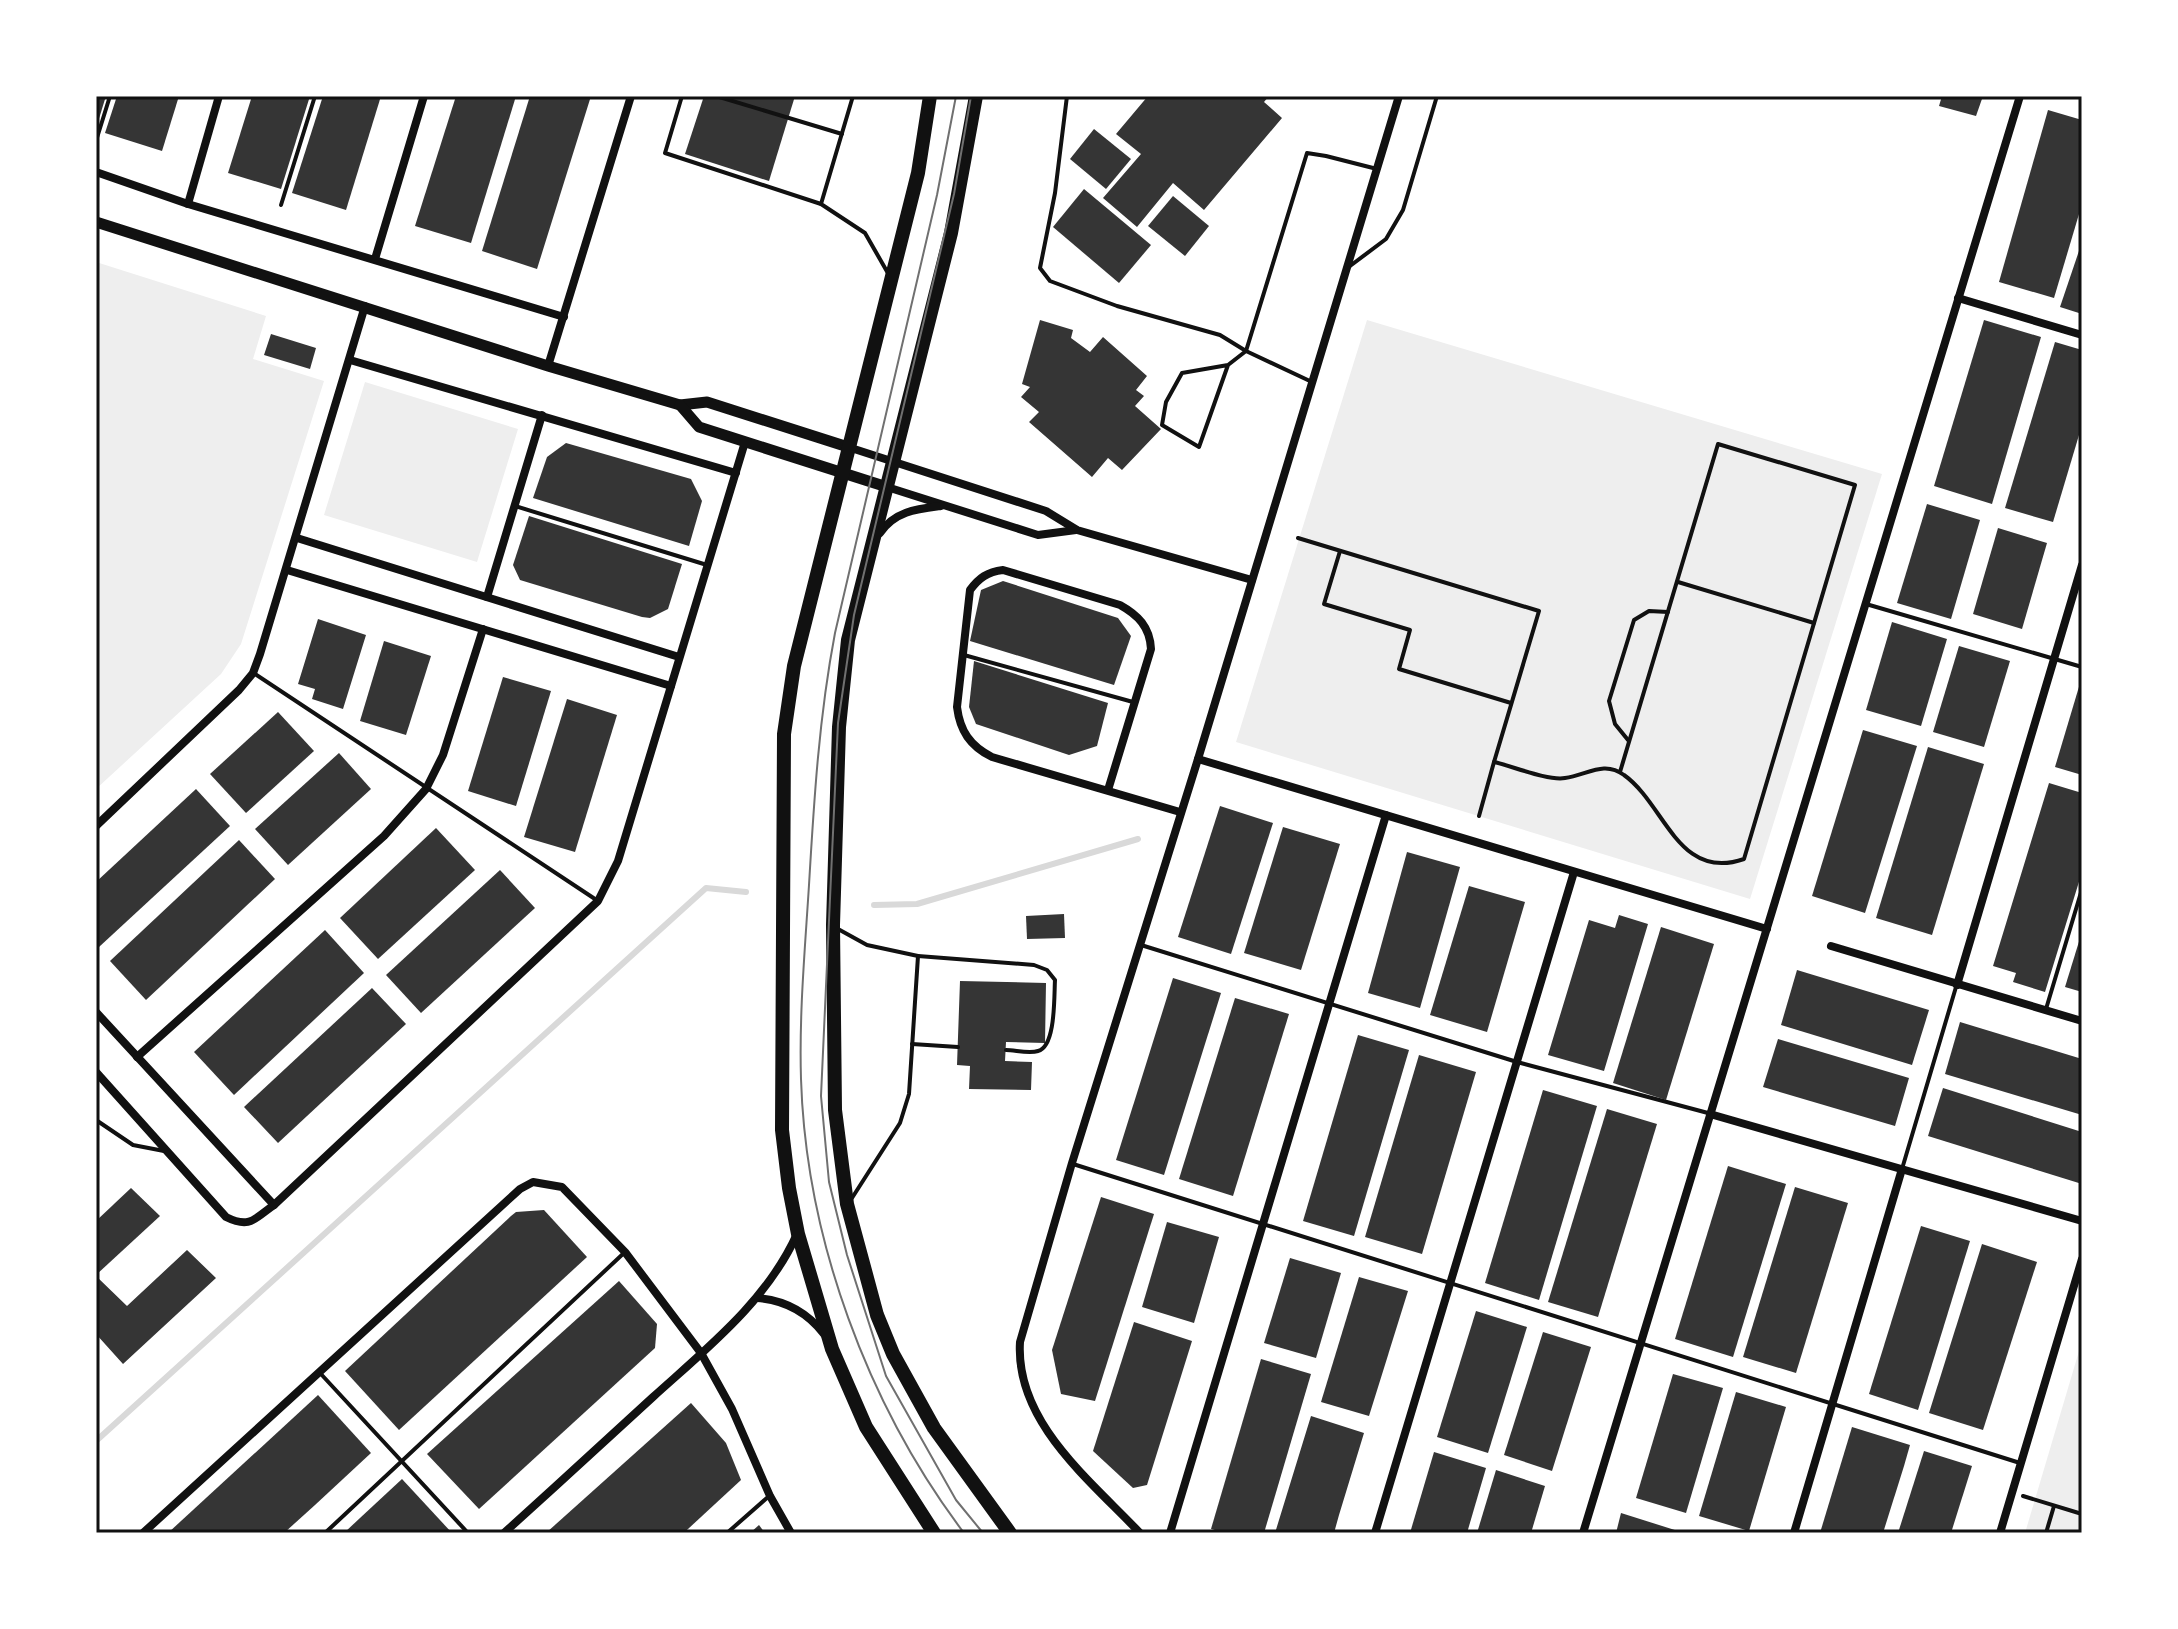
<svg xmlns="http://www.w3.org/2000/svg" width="2178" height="1629" font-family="'Playfair Display',serif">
  <rect width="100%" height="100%" fill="#fff"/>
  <g fill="#eee">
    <polygon points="96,262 266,316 253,359 324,381 241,644 221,674 96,789"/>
    <polygon points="1367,320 1882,474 1750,899 1236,742"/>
    <polygon points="365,382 518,429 477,562 324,515"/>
    <polygon points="2082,1341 2082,1533 2025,1533"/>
  </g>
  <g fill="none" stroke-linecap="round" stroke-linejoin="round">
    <g stroke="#d9d9d9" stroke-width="6">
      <polyline points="874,905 917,904 1138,839"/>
      <polyline points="96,1441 706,888 746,892"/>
    </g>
  </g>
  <g fill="#353535">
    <polygon points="96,96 106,96 97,125 96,125"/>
    <polygon points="117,96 179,96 162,151 105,133"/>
    <polygon points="252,96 310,96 281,189 228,173"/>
    <polygon points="323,96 381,96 346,210 292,193"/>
    <polygon points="456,96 516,96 471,243 415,226"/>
    <polygon points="530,96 591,96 537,269 482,251"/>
    <polygon points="704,96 795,96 769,181 685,154"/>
    <polygon points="1148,96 1269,96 1264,102 1282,118 1204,210 1173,183 1137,227 1103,198 1141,154 1116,134"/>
    <polygon points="1942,96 1983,96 1976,116 1939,106"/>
    <polygon points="2048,110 2082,120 2082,204 2054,298 1999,282"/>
    <polygon points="1094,129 1131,159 1106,189 1070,159"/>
    <polygon points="1084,189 1151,245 1119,283 1053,227"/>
    <polygon points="1173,196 1209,226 1185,256 1148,226"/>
    <polygon points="2082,242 2082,314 2060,307"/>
    <polygon points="1040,320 1073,330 1071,338 1090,352 1103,337 1147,376 1136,390 1144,396 1135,406 1161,429 1122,470 1108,458 1092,477 1029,422 1039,412 1021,397 1030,387 1022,384"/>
    <polygon points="1984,320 2041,337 1992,504 1934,486"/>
    <polygon points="271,334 316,348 310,369 264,355"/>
    <polygon points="2055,342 2082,350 2082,425 2053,522 2005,508"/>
    <polygon points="566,443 691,479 702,501 689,546 533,498 547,457"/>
    <polygon points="1927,504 1980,520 1951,619 1897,603"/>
    <polygon points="529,516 682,564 668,609 650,618 642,617 520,580 513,565"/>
    <polygon points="1998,528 2047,543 2022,629 1973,614"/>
    <polygon points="1003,581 1118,618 1131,636 1114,685 970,641 981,590"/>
    <polygon points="318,619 366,635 343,709 312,699 315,689 298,684"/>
    <polygon points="1892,622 1947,639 1921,726 1866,710"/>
    <polygon points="384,641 431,656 406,735 360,721"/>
    <polygon points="1959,646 2010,661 1984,747 1933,732"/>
    <polygon points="974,661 1108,703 1097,746 1069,755 976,724 969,707"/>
    <polygon points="503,677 551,691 516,806 468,791"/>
    <polygon points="2081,680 2082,681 2082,775 2055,767"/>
    <polygon points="567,699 617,715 575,852 524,837"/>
    <polygon points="278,712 314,751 246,813 210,774"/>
    <polygon points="1863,730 1917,746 1865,913 1812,896"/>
    <polygon points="1928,747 1984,764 1932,935 1876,918"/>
    <polygon points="339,753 371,789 288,865 255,829"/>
    <polygon points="2049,783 2082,793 2082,872 2045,992 2013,982 2016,973 1993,966"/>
    <polygon points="196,789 230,826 99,947 96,943 96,882"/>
    <polygon points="1220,806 1273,823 1231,954 1178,937"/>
    <polygon points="1283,827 1340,844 1301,970 1244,953"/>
    <polygon points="436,828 475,870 378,959 340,918"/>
    <polygon points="239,840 275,879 146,1000 110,961"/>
    <polygon points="1407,852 1460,867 1420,1008 1368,993"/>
    <polygon points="500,870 535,908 421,1013 386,975"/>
    <polygon points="1469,886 1525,902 1487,1032 1430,1015"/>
    <polygon points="1064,914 1065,938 1027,939 1026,916"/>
    <polygon points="1619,915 1648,924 1604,1071 1548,1055 1589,920 1615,928"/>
    <polygon points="1661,927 1714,944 1666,1100 1613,1083"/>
    <polygon points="325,930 364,973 234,1095 194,1052"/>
    <polygon points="2081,935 2082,935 2082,992 2065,987"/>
    <polygon points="1797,970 1929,1010 1912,1065 1781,1025"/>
    <polygon points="1173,978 1221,993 1164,1175 1116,1160"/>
    <polygon points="960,981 1046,983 1045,1043 1006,1042 1005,1061 1032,1062 1031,1090 969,1089 970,1066 957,1065"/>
    <polygon points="372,988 406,1024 278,1143 244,1107"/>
    <polygon points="1235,998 1289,1014 1233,1196 1179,1179"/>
    <polygon points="1960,1022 2082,1059 2082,1115 1945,1074"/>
    <polygon points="1358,1035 1409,1050 1354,1236 1303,1221"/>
    <polygon points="1778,1039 1909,1078 1895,1126 1763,1087"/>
    <polygon points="1419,1055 1476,1072 1422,1254 1365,1237"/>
    <polygon points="1943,1088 2082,1132 2082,1184 1928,1136"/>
    <polygon points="1543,1090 1597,1106 1539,1300 1485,1283"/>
    <polygon points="1607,1109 1657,1124 1598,1317 1548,1302"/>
    <polygon points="1728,1166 1786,1184 1733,1357 1675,1339"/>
    <polygon points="1795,1187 1848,1203 1796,1373 1743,1357"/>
    <polygon points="131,1188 160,1216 96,1275 96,1221"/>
    <polygon points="1101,1197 1154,1214 1095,1401 1061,1394 1052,1350"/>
    <polygon points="544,1210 587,1257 399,1430 345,1371 511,1216 516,1212"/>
    <polygon points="1167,1222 1219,1237 1194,1323 1142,1307"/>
    <polygon points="1921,1226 1970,1241 1918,1410 1869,1394"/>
    <polygon points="1982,1244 2037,1262 1983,1430 1929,1413"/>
    <polygon points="187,1250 216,1278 123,1364 96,1334 96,1276 127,1306"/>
    <polygon points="1290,1258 1341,1273 1316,1358 1264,1343"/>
    <polygon points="1359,1277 1408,1291 1369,1416 1321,1402"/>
    <polygon points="619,1281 657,1324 655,1348 479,1509 427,1454"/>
    <polygon points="1476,1311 1527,1327 1488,1453 1437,1437"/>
    <polygon points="1134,1322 1192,1341 1147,1485 1133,1488 1093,1451"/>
    <polygon points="1543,1332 1591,1347 1552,1471 1504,1455"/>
    <polygon points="1261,1359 1311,1374 1264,1533 1226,1533 1211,1529"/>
    <polygon points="1673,1374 1723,1388 1686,1513 1636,1498"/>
    <polygon points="1736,1392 1786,1407 1749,1531 1699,1516"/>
    <polygon points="318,1395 371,1453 315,1505 284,1533 168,1533"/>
    <polygon points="691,1403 726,1443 741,1480 688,1529 683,1533 546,1533"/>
    <polygon points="1311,1416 1364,1433 1339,1515 1334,1533 1275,1533"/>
    <polygon points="1852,1427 1910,1445 1904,1466 1883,1533 1820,1533"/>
    <polygon points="1924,1451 1972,1466 1951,1533 1898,1533"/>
    <polygon points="1434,1452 1486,1468 1467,1533 1410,1533"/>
    <polygon points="1496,1470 1545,1486 1531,1533 1477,1533"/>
    <polygon points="402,1479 452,1533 344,1533 360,1518"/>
    <polygon points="1621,1513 1678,1531 1678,1533 1616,1533"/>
    <polygon points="759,1525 765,1533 750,1533"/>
  </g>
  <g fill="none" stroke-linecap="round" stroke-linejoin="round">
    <g stroke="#111" stroke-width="4">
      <polyline points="1298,538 1539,611 1494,762"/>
      <polyline points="1340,551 1324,604 1410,630 1399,669 1511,703"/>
      <polyline points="1678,582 1814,623"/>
      <polyline points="1628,740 1615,724 1609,701 1634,620 1649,611 1668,612"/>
      <path d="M1479 816 1494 762C1512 766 1548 781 1565 778 1587 775 1604 760 1624 775 1665 804 1678 882 1744 859L1855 485 1718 444 1620 772"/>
      <polyline points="2023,1496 2082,1514"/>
      <polyline points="2046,1533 2054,1506"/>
    </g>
    <g stroke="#111" stroke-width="4">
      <polyline points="682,96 665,153 821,204"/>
      <polyline points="716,96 842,134"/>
      <polyline points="853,96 821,204 865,233 889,275"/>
      <polyline points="1067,96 1055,193 1040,268 1050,281 1117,306 1220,335 1246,351 1312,382"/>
      <polyline points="96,141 110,96"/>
      <polyline points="281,205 315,96"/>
      <polyline points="1350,266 1386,239 1403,210 1437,96"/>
      <polyline points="1228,365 1182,373 1166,402 1162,425 1199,447 1228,365 1246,351 1307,153 1326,156 1377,169"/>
      <polyline points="515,506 707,565"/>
      <polyline points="1866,604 2082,667"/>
      <polyline points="964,655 1133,702"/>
      <polyline points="255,674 598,901"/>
      <polyline points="838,929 867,945 918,956 909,1094 900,1123 852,1198"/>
      <polyline points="1141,945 1517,1062 1708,1113"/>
      <path d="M918 956 1034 965 1047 970 1055 980C1054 995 1056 1047 1038 1051 1029 1054 1015 1050 1006 1050"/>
      <polyline points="2046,1009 2082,889"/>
      <polyline points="912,1044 958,1047"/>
      <polyline points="96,1120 133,1145 164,1151"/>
      <polyline points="1073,1164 2020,1463"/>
      <polyline points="1902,1169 1956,987"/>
      <polyline points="320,1373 468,1533"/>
      <polyline points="325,1533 625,1252"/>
      <polyline points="727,1533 768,1497"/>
    </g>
    <g stroke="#111" stroke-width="8">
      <polyline points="96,172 188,204 564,317"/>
      <polyline points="188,204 219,96"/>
      <polyline points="375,259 424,96"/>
      <polyline points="1958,298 2082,335"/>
      <polyline points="350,360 736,473"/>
      <polyline points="548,366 631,96"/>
      <polyline points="848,447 1046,511 1077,530 1252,580"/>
      <polyline points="887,487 1038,535 1076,530"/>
      <path d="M880 533C895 511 917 509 941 506"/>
      <polyline points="297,538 679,657"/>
      <polyline points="287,570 671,686"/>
      <polyline points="487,597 542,415"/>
      <polyline points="1198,759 1767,929"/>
      <path d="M1108 790 1151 649C1150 627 1138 615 1120 605L1003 570C987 572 979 578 970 590L957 707C960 731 970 746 992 757L1180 812"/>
      <polyline points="96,826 239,690 253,673 260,654 365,306"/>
      <polyline points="1831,946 2082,1021"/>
      <polyline points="1957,985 2082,565"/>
      <polyline points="96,1012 274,1205"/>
      <polyline points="137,1057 384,836 426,789 443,755 483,629"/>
      <path d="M96 1072 226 1217C250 1229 254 1219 274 1205L598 901 618 861 745 442"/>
      <polyline points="1710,1114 2082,1221"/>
      <path d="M757 1298C784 1300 807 1312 824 1334"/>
      <polyline points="143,1533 520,1189 533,1182 562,1187 625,1252 701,1353 732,1409 770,1496 791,1533"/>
      <path d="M504 1533C554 1488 603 1443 653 1397 706 1349 767 1301 797 1234"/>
      <path d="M1140 1533C1090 1480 1015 1422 1020 1342L1072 1163 1198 759 1399 96"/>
      <polyline points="1170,1533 1386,815"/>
      <polyline points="1375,1533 1574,872"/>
      <polyline points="1583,1533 2020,96"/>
      <polyline points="1794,1533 1902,1169"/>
      <polyline points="2000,1533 2082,1259"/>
    </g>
    <g stroke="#111" stroke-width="11">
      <polyline points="96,222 548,366 680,405 707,402 848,447"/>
      <polyline points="680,405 699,427 887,487"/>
    </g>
    <g stroke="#111" stroke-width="14">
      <polyline points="930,96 918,173 794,666 784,734 782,1130 789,1188 798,1234 832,1349 866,1427 934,1533"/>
      <polyline points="976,96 951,233 848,640 839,727 833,925 835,1110 847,1204 877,1315 893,1354 934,1428 1010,1533"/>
    </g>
    <g stroke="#707070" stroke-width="2">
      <path d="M956 96 937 195 835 633C819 717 814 800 809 885 805 949 799 1014 801 1079 806 1239 868 1406 964 1533"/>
      <polyline points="971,96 954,194 854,615 838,723 821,1096 829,1182 847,1255 886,1376 956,1500 983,1533"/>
    </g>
  </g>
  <rect width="2178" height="1629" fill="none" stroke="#ffffff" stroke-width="196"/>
  <rect x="98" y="98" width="1982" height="1433" fill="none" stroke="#111" stroke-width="3"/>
</svg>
